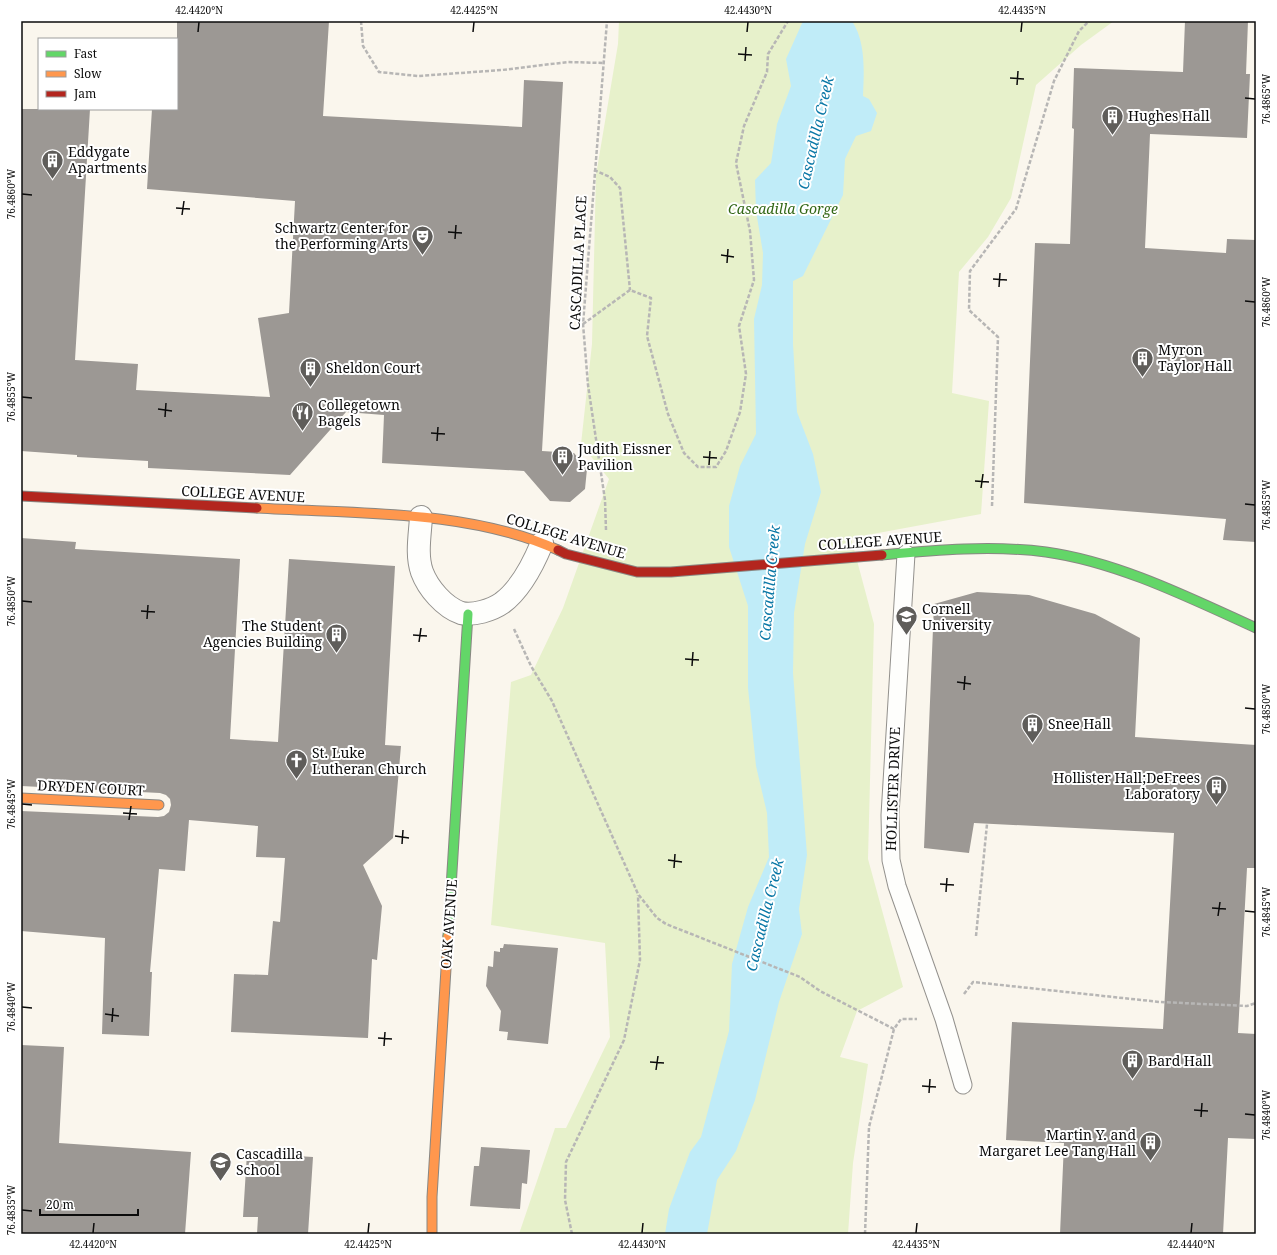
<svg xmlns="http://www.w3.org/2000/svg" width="1277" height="1255" font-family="'Noto Serif',serif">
  <rect width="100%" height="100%" fill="#faf6ed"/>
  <polygon fill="#e7f1cb" points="619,21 1114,21 1081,45 1036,85 1011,198 988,237 959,272 952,393 989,401 981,514 851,538 874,624 868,859 903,987 857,1011 840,1057 868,1064 853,1163 848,1234 519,1234 555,1128 566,1128 610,1037 605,943 491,925 511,682 531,675 563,608 609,479 581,444 592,344 596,175 618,44"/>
  <path fill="#c0ecf8" d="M803 21H852C866 42 864 72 863 96L869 99 877 113 871 131 856 136 845 159 843 195 803 276 793 281V344L797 412 813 454 821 492 805 544 794 613 793 673 807 855 799 909 802 934 779 1002 755 1100 736 1151 717 1180 707 1234H665L669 1209 690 1152 701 1137 729 1031 732 964 748 907 769 857 767 813 756 766 748 688V606L729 547V506L740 466 756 434 754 319 762 285 763 253 756 211 755 180 771 163 777 124 791 86 786 59Z"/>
  <g fill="#9c9894">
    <polygon points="177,21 329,21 323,116 522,127 524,80 563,82 542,451 574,453 587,469 585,489 570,502 550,501 524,471 382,463 384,415 346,412 290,475 148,468 148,461 77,457 77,455 21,451 21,109 90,109 75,360 138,364 136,390 270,397 258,318 289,313 295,201 147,189 152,109 177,109"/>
    <polygon points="1185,21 1248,21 1246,74 1250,74 1247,138 1150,134 1145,248 1226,253 1227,239 1256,240 1256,542 1223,540 1226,519 1024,503 1035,243 1070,244 1074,129 1072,128 1074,68 1183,72"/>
    <polygon points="21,538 76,542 75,549 240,559 230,739 278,742 289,559 395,566 385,745 401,746 393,838 363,865 382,906 377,960 372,959 368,1038 231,1032 234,974 268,975 273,921 280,922 285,858 256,857 258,826 189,820 185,871 159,869 150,972 152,972 149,1036 102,1034 105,938 21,931 21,811 158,817 164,816 169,812 171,805 170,799 166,795 160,793 21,786"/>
    <polygon points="977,592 1029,595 1095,614 1140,638 1135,737 1256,745 1256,868 1247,868 1238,1033 1256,1034 1256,1139 1228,1138 1223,1234 1060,1234 1064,1143 1006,1140 1012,1022 1163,1029 1174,833 974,823 969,853 924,848 934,604"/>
    <polygon points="504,944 558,948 548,1044 507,1040 508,1032 499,1031 501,1011 486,986 488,966 493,967 494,951 500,952 500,948 503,948"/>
    <polygon points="21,1045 64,1047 59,1143 191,1152 185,1234 21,1234"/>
    <polygon points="481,1147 530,1150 527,1184 522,1183 520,1209 470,1206 474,1166 479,1166"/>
    <polygon points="247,1153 313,1157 308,1234 257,1234 258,1217 243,1217"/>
  </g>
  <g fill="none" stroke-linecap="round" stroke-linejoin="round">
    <defs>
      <polyline id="lane" points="906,554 890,815 891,860 897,886 944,1019 963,1085"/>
      <path id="street" d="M421 517C420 535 416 555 422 572 428 588 444 607 461 613 473 616 492 610 502 603 521 589 533 565 542 543"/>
      <g id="fast">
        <path d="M882 555C936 550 992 545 1046 552 1118 562 1190 598 1256 628"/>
        <polyline points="448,936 468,614"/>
      </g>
      <g id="slow">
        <path d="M257 508C355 514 468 509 558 550"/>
        <polyline points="21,798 159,805"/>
        <polyline points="432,1234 432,1197 448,936"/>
      </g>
      <g id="jam">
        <polyline points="21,496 257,508"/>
        <polyline points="558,550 566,554 637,572 671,572 882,555"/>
      </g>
    </defs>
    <use href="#lane" stroke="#93918d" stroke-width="19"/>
    <use href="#street" stroke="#93918d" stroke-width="24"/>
    <use href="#fast" stroke="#898783" stroke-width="11"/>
    <use href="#slow" stroke="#898783" stroke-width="11"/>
    <use href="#jam" stroke="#898783" stroke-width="11"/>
    <g stroke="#b7b6b5" stroke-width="2.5" stroke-dasharray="4 2" stroke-linecap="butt">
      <polyline points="361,21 363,46 379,72 418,76 502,70 568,62 603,63"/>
      <polyline points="594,170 610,177 620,188 630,290"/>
      <polyline points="583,324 630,290 651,298 647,336 668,414 684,453 698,467 716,467 726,451 740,412 746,374 739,326 754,280 750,231 736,163 744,126 767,72 768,54 788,21"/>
      <polyline points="992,506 998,337 969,310 970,271 1016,209 1054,81 1079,31 1089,21"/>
      <polyline points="606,530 605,500 588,385 583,324 607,21"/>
      <polyline points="514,629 531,666 552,701 638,894 657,918 666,924 800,977 820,991 894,1029"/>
      <polyline points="976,936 987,824"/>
      <polyline points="964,994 973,982 1160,1002 1247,1006 1256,1003"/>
      <polyline points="572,1234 565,1200 566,1162 624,1040 640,960 638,895"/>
      <polyline points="865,1234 869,1127 894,1029 901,1019 917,1019"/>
    </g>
    <use href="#lane" stroke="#fefefc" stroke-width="17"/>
    <use href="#street" stroke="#fefefc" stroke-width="22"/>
    <use href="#fast" stroke="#63d668" stroke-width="9"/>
    <use href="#slow" stroke="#ff974d" stroke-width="9"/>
    <use href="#jam" stroke="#b3261e" stroke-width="9"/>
  </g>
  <path fill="none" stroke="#0b0b0b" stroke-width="1.5" d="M198 32 199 22M473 32 474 22M747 32 748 22M1021 32 1022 22M738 54 752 55M745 61 746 47M1010 78 1024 79M1017 85 1018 71M1245 98 1255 99M22 194 32 195M176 208 190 209M182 215 184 201M448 232 462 233M455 239 456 225M721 255 734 257M727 263 728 249M993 279 1007 280M999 287 1000 273M1245 301 1255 302M22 397 32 398M158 409 172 411M165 417 166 403M431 433 445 434M437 441 438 427M703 457 717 458M709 465 710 451M975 481 989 482M981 488 983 474M1245 504 1255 505M22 601 32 602M141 611 155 612M147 619 148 605M413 635 427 636M419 642 421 628M685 659 699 660M692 666 693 652M957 682 971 684M964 690 965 676M1245 708 1255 709M22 804 32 805M123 813 137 814M129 820 131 806M395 836 409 838M402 844 403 830M668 860 682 862M674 868 675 854M940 884 954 885M946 892 947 878M1212 908 1226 909M1245 911 1255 912M1218 916 1220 902M22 1007 32 1008M105 1014 119 1016M112 1022 113 1008M378 1038 392 1039M384 1046 385 1032M650 1062 664 1063M656 1070 658 1056M922 1086 936 1087M929 1093 930 1079M1194 1110 1208 1111M1245 1114 1255 1115M1201 1117 1202 1103M22 1210 32 1211M93 1233 94 1223M368 1233 369 1223M642 1233 643 1223M916 1233 917 1223M1191 1233 1192 1223"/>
  <defs>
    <symbol id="building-pin" viewBox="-11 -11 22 30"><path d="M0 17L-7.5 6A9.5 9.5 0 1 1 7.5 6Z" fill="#5f5d5a" stroke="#fff"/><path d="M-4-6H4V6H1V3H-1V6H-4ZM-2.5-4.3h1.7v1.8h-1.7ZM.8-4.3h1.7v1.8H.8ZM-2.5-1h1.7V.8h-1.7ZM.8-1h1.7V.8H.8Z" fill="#fff"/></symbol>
    <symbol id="theatre-pin" viewBox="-11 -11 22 30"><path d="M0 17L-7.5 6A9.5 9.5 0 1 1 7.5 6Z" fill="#5f5d5a" stroke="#fff"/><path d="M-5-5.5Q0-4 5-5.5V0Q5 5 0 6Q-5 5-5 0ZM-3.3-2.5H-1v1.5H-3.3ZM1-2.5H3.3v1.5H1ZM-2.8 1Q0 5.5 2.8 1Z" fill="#fff"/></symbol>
    <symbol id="restaurant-pin" viewBox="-11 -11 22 30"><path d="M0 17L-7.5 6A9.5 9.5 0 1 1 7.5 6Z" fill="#5f5d5a" stroke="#fff"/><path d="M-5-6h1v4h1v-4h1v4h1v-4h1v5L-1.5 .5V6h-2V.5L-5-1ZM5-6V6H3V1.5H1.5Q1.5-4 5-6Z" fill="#fff"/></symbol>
    <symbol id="university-pin" viewBox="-11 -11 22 30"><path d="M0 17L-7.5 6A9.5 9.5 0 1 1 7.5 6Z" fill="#5f5d5a" stroke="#fff"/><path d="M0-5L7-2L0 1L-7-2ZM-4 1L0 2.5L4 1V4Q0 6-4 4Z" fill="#fff"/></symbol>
    <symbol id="church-pin" viewBox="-11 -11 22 30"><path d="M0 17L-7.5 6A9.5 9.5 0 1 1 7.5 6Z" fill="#5f5d5a" stroke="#fff"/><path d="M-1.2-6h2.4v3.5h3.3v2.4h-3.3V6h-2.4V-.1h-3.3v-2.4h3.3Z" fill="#fff"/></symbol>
    <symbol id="school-pin" viewBox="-11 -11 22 30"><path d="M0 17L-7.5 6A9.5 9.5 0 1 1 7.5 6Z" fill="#5f5d5a" stroke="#fff"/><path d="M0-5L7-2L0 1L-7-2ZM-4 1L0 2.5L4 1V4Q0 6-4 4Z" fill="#fff"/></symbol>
  </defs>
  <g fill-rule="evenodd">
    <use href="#building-pin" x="1100" y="104" width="25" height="34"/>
    <use href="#building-pin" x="40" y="148" width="25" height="34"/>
    <use href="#theatre-pin" x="410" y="224" width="25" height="34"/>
    <use href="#building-pin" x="1130" y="346" width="25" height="34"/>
    <use href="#building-pin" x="298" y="356" width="25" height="34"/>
    <use href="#restaurant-pin" x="290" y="400" width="25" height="34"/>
    <use href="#building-pin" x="550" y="444" width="25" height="34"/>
    <use href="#university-pin" x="894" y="604" width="25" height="34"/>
    <use href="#building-pin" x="324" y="622" width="25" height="34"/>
    <use href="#building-pin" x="1020" y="712" width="25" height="34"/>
    <use href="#church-pin" x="284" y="748" width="25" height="34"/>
    <use href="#building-pin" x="1204" y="774" width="25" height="34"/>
    <use href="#building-pin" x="1120" y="1048" width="25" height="34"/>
    <use href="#building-pin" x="1138" y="1130" width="25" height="34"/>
    <use href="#school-pin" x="208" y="1150" width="25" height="34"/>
  </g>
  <g text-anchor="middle" stroke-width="4" stroke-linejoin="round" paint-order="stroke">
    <g font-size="14" fill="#0b0b0b" stroke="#fff" text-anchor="start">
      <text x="1128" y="121">Hughes Hall</text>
      <text x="68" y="157">Eddygate<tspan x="68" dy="16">Apartments</tspan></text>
      <text x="408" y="233" text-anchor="end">Schwartz Center for<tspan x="408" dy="16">the Performing Arts</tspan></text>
      <text x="1158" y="355">Myron<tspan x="1158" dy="16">Taylor Hall</tspan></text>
      <text x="326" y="373">Sheldon Court</text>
      <text x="318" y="410">Collegetown<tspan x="318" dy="16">Bagels</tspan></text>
      <text x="578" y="454">Judith Eissner<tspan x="578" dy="16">Pavilion</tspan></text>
      <text x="922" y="614">Cornell<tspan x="922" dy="16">University</tspan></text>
      <text x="322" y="631" text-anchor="end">The Student<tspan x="322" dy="16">Agencies Building</tspan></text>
      <text x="1048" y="729">Snee Hall</text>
      <text x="312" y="758">St. Luke<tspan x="312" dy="16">Lutheran Church</tspan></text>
      <text x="1200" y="783" text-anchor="end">Hollister Hall;DeFrees<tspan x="1200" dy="16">Laboratory</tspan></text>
      <text x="1148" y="1066">Bard Hall</text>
      <text x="1136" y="1140" text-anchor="end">Martin Y. and<tspan x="1136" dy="16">Margaret Lee Tang Hall</tspan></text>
      <text x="236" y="1159">Cascadilla<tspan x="236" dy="16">School</tspan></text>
    </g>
    <g font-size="14" font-style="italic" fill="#326716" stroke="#fff">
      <text x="783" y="214">Cascadilla Gorge</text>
    </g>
    <g font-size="14" fill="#0b0b0b" stroke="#fff">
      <text transform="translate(578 263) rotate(-87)" y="5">CASCADILLA PLACE</text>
      <text transform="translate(243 494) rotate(3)" y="5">COLLEGE AVENUE</text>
      <text transform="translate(566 536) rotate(17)" y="5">COLLEGE AVENUE</text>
      <text transform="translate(880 541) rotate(-4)" y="5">COLLEGE AVENUE</text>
      <text transform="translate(91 788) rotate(3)" y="5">DRYDEN COURT</text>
      <text transform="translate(893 789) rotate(-88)" y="5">HOLLISTER DRIVE</text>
      <text transform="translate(449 924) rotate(-86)" y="5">OAK AVENUE</text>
    </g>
    <g font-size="15" font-style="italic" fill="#0a78a6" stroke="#fff">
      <text transform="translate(816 133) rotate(-77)" y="5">Cascadilla Creek</text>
      <text transform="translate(770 583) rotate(-85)" y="5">Cascadilla Creek</text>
      <text transform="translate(765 915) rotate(-76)" y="5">Cascadilla Creek</text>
    </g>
  </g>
  <rect width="1277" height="1255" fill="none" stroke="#ffffff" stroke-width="44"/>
  <rect x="38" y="38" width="140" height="72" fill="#ffffff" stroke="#9d9d9d"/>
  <rect x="46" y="51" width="20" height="6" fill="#63d668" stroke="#9d9d9d"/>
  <text x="74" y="58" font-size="12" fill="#0b0b0b">Fast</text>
  <rect x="46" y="71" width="20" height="6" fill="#ff974d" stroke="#9d9d9d"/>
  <text x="74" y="78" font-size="12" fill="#0b0b0b">Slow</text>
  <rect x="46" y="91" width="20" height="6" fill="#b3261e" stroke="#9d9d9d"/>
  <text x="74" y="98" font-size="12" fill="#0b0b0b">Jam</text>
  <path d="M40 1209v6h98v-6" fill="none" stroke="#0b0b0b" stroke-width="2"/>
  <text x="46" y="1209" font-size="12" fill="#0b0b0b" stroke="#ffffff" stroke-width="3" paint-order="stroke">20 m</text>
  <rect x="22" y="22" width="1233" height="1211" fill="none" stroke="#0b0b0b" stroke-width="1.5"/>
  <g font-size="10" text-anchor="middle" fill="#0b0b0b">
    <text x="199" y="14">42.4420°N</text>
    <text x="474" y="14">42.4425°N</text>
    <text x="748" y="14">42.4430°N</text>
    <text x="1022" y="14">42.4435°N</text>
    <text transform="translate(1266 99) rotate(-90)" y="4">76.4865°W</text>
    <text transform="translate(11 194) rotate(-90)" y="4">76.4860°W</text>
    <text transform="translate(1266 302) rotate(-90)" y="4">76.4860°W</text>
    <text transform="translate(11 397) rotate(-90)" y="4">76.4855°W</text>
    <text transform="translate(1266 505) rotate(-90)" y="4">76.4855°W</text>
    <text transform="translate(11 601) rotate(-90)" y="4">76.4850°W</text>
    <text transform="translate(1266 709) rotate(-90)" y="4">76.4850°W</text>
    <text transform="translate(11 804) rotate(-90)" y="4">76.4845°W</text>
    <text transform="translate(1266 912) rotate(-90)" y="4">76.4845°W</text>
    <text transform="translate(11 1007) rotate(-90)" y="4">76.4840°W</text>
    <text transform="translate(1266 1115) rotate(-90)" y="4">76.4840°W</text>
    <text transform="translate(11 1210) rotate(-90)" y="4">76.4835°W</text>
    <text x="93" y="1248">42.4420°N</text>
    <text x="368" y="1248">42.4425°N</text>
    <text x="642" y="1248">42.4430°N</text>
    <text x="916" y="1248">42.4435°N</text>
    <text x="1191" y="1248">42.4440°N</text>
  </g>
</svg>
